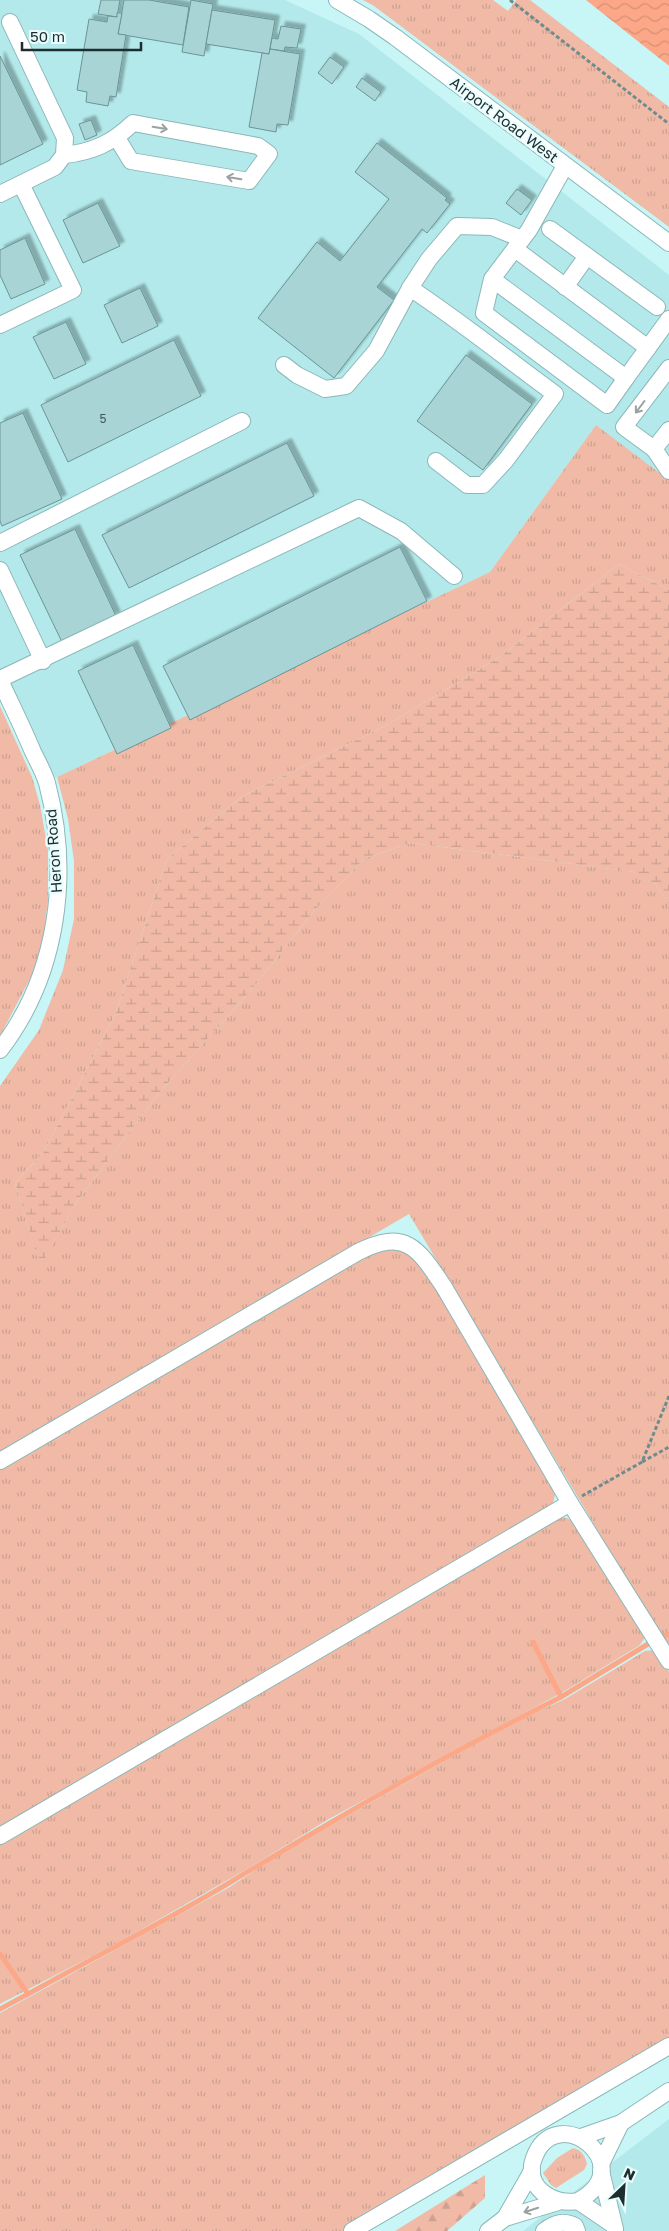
<svg xmlns="http://www.w3.org/2000/svg" width="669" height="2231" font-family="'Golos Text',sans-serif">
  <defs>
    <pattern id="grass-tufts" width="24" height="20" patternUnits="userSpaceOnUse" patternTransform="scale(1.25)"><rect width="24" height="20" fill="#f0baa7"/><path d="M3 7l-1-3M5 7V3M7 7l1-3M15 17l-1-3M17 17v-4M19 17l1-3" fill="none" stroke="#cda090"/></pattern>
    <pattern id="forest-firs" width="22" height="20" patternUnits="userSpaceOnUse" patternTransform="scale(1.25)"><rect width="22" height="20" fill="#f0baa7"/><path d="M5 1l3.5 6h-7zM16 11l3.5 6h-7z" fill="#cda090"/></pattern>
    <pattern id="wetland-marsh" width="20" height="14" patternUnits="userSpaceOnUse" patternTransform="scale(1.25)"><rect width="20" height="14" fill="#f0baa7"/><path d="M1 5h8M5 5V1M11 12h8M15 12V8" fill="none" stroke="#cda090"/></pattern>
    <pattern id="water-waves" width="16" height="10" patternUnits="userSpaceOnUse" patternTransform="scale(1.25)"><rect width="16" height="10" fill="#fca787"/><path d="M0 5q4-4 8 0t8 0" fill="none" stroke="#d79075"/></pattern>
    <filter id="shadow"><feDropShadow dx="4.5" dy="-4.5" stdDeviation="1" flood-color="#0004"/></filter>
  </defs>
  <rect width="100%" height="100%" fill="#c8f6f7"/>
  <g fill="#b3e9ea">
    <polygon points="0,0 285,0 359,34 669,275 669,480 596,425 490,572 46,782 0,680"/>
    <polygon points="669,2119 669,2231 523,2231 528,2227"/>
  </g>
  <g fill="url(#grass-tufts)">
    <polygon points="363,0 493,0 508,11 516,0 530,0 669,107 669,227 374,6"/>
    <polygon points="596,425 669,480 669,590 619,564 498,658 387,725 241,797 167,859 115,1015 43,1153 15,1183 40,1266 76,1203 158,1094 247,995 314,911 365,858 411,843 635,872 656,885 669,904 669,1650 409,1214 0,1453 0,1086 39,1030 63,970 74,919 74,861 68,819 57,777 490,572"/>
    <polygon points="0,706 32,777 40,805 48,850 48,900 43,939 32,975 0,1036"/>
    <polygon points="396,1246 428,1268 556,1490 552,1508 0,1831 0,1465 376,1247"/>
    <polygon points="559,1517 567,1518 581,1527 647,1634 640,1645 563,1692 329,1819 247,1869 121,1941 0,2004 0,1839"/>
    <polygon points="656,1650 669,1672 669,2041 342,2231 0,2231 0,2013 228,1888 281,1853 457,1754 528,1716 565,1699 645,1651"/>
    <path d="M573 2148C582 2150 585 2156 587 2164L584 2170 556 2188 551 2185 543 2173 557 2158Z"/>
  </g>
  <polygon fill="url(#forest-firs)" points="485,2175 485,2198 447,2231 395,2231"/>
  <polygon fill="url(#wetland-marsh)" points="619,564 669,590 669,904 656,885 634,872 411,843 365,858 314,911 247,995 158,1094 76,1203 40,1267 15,1183 43,1153 115,1015 167,859 241,797 387,725 498,658"/>
  <polygon fill="url(#water-waves)" points="586,0 669,0 669,66"/>
  <polygon fill="#c8f6f7" points="583,0 669,66 669,68 584,2"/>
  <g fill="none" stroke-linecap="round" stroke-linejoin="round">
    <g stroke="#fca787" stroke-width="5">
      <polyline points="662,1637 669,1634"/>
      <polyline points="561,1697 648,1644"/>
      <polyline points="0,1954 28,1994 0,2009"/>
      <path d="M28 1994C93 1958 160 1924 224 1886 334 1819 446 1755 561 1697L533 1642"/>
    </g>
  </g>
  <g fill="#a8d4d5" stroke="#6a9596" filter="url(#shadow)">
    <polygon points="101,0 120,0 117,17 98,14"/>
    <polygon points="124,0 149,0 189,7 183,45 118,34"/>
    <polygon points="191,0 213,4 204,56 182,52"/>
    <polygon points="212,10 275,20 269,54 206,44"/>
    <polygon points="117,13 122,13 118,34 126,35 116,97 110,96 108,106 86,102 87,92 77,90 89,19 107,22 108,16 117,17"/>
    <polygon points="281,26 301,29 297,48 285,47 284,51 270,49 272,38 278,39"/>
    <polygon points="270,49 300,54 288,125 277,124 276,132 249,127 262,53 269,54"/>
    <polygon points="0,56 43,144 0,165"/>
    <polygon points="330,57 344,67 332,84 318,73"/>
    <polygon points="362,78 381,92 375,101 356,87"/>
    <polygon points="91,120 97,135 85,140 79,124"/>
    <polygon points="377,143 447,198 445,200 450,204 427,233 422,229 377,287 394,300 334,378 258,318 317,242 340,261 389,199 355,172"/>
    <polygon points="517,189 532,200 521,215 506,203"/>
    <polygon points="98,203 120,246 83,263 63,220"/>
    <polygon points="25,238 45,284 11,299 0,275 0,250"/>
    <polygon points="140,288 158,326 122,343 104,305"/>
    <polygon points="66,322 86,364 54,379 33,337"/>
    <polygon points="174,340 201,396 68,462 41,405"/>
    <polygon points="466,355 532,404 483,470 417,421"/>
    <polygon points="23,413 62,499 2,526 0,521 0,423"/>
    <polygon points="287,443 314,496 129,588 102,535"/>
    <polygon points="75,529 116,616 62,642 20,555"/>
    <polygon points="400,547 427,601 190,720 163,666"/>
    <polygon points="133,645 171,728 117,754 78,671"/>
  </g>
  <g fill="none" stroke-linecap="round" stroke-linejoin="round">
    <defs>
      <g id="minor">
        <polyline points="337,0 369,19 395,37 669,243"/>
        <polyline points="10,22 65,138 64,155"/>
        <path d="M64 155C93 152 112 143 133 123L258 146 269 154 249 181 131 161 117 138"/>
        <polyline points="0,194 55,167 64,155"/>
        <polyline points="550,229 587,256"/>
        <polyline points="515,249 648,348"/>
        <polyline points="492,279 484,313 607,405 626,378 492,279 529,230 565,166"/>
        <polyline points="565,287 587,256 657,307"/>
        <polyline points="0,325 73,290 21,184"/>
        <polyline points="284,365 297,375 325,389 346,386 376,351 410,288"/>
        <polyline points="669,368 624,427 654,449 669,430"/>
        <polyline points="626,378 669,319"/>
        <polyline points="654,449 669,471"/>
        <path d="M436 461 467 485H483L506 460 555 394C507 359 460 321 410 288L429 259 457 226 492 227 522 239"/>
        <polyline points="0,543 242,421"/>
        <polyline points="0,570 43,661"/>
        <polyline points="0,679 359,508 401,531 454,576"/>
        <path d="M0 680C11 704 23 728 33 752 38 762 44 773 47 783 71 874 58 975 0 1050"/>
        <path d="M0 1461 358 1252C406 1228 418 1248 444 1287L570 1503 0 1836"/>
        <polyline points="570,1503 669,1661"/>
        <polyline points="581,2137 621,2123 669,2091"/>
        <polyline points="601,2164 621,2123"/>
        <polyline points="601,2171 615,2229"/>
        <path d="M578 2201C643 2166 556 2098 534 2158 523 2187 553 2206 578 2201L612 2224"/>
        <polyline points="505,2218 532,2171"/>
        <polyline points="352,2231 669,2046"/>
        <polyline points="488,2231 505,2218 558,2202"/>
        <path d="M544 2231C554 2223 563 2220 575 2226L577 2231"/>
      </g>
    </defs>
    <use href="#minor" stroke="#8bb7b8" stroke-width="18"/>
    <g stroke="#6d8c8d" stroke-width="3" stroke-dasharray="4 2.5" stroke-linecap="butt">
      <polyline points="510,0 669,124"/>
      <polyline points="669,1396 642,1462 669,1447"/>
      <polyline points="582,1496 642,1462"/>
    </g>
    <use href="#minor" stroke="#fff" stroke-width="16"/>
  </g>
  <defs><path id="oneway-shaft" d="M-6 0H5M1.5-3L5.5 0L1.5 3" fill="none" stroke-width="1.6" stroke-linecap="round" stroke-linejoin="round" transform="scale(1.25)"/></defs>
  <g stroke="#99a1a1">
    <use href="#oneway-shaft" transform="translate(160 128) rotate(10)"/>
    <use href="#oneway-shaft" transform="translate(234 178) rotate(-170)"/>
    <use href="#oneway-shaft" transform="translate(640 407) rotate(127)"/>
    <use href="#oneway-shaft" transform="translate(531 2210) rotate(162)"/>
  </g>
  <g text-anchor="middle" stroke-width="5" stroke-linejoin="round" paint-order="stroke">
    <g font-size="12" fill="#3f5858">
      <text x="103" y="423">5</text>
    </g>
    <g font-size="15" fill="#1c2e2f" stroke="#ebfdfd">
      <text transform="translate(504 120) rotate(37)" y="5">Airport Road West</text>
      <text transform="translate(54 851) rotate(-94)" y="5">Heron Road</text>
    </g>
  </g>
  <g transform="translate(624 2186) rotate(25)" stroke="#ebfdfd" stroke-width="4" paint-order="stroke">
  <path d="M0-4L9 19L0 12L-9 19Z" fill="#1c2e2f"/>
  <text y="-8" font-size="14" font-weight="bold" text-anchor="middle" fill="#1c2e2f">N</text>
  </g>
  <path d="M22 42v8h119v-8" fill="none" stroke="#1c2e2f" stroke-width="2.5"/>
  <text x="30" y="42" font-size="15" fill="#1c2e2f" stroke="#ebfdfd" stroke-width="4" paint-order="stroke">50 m</text>
</svg>
